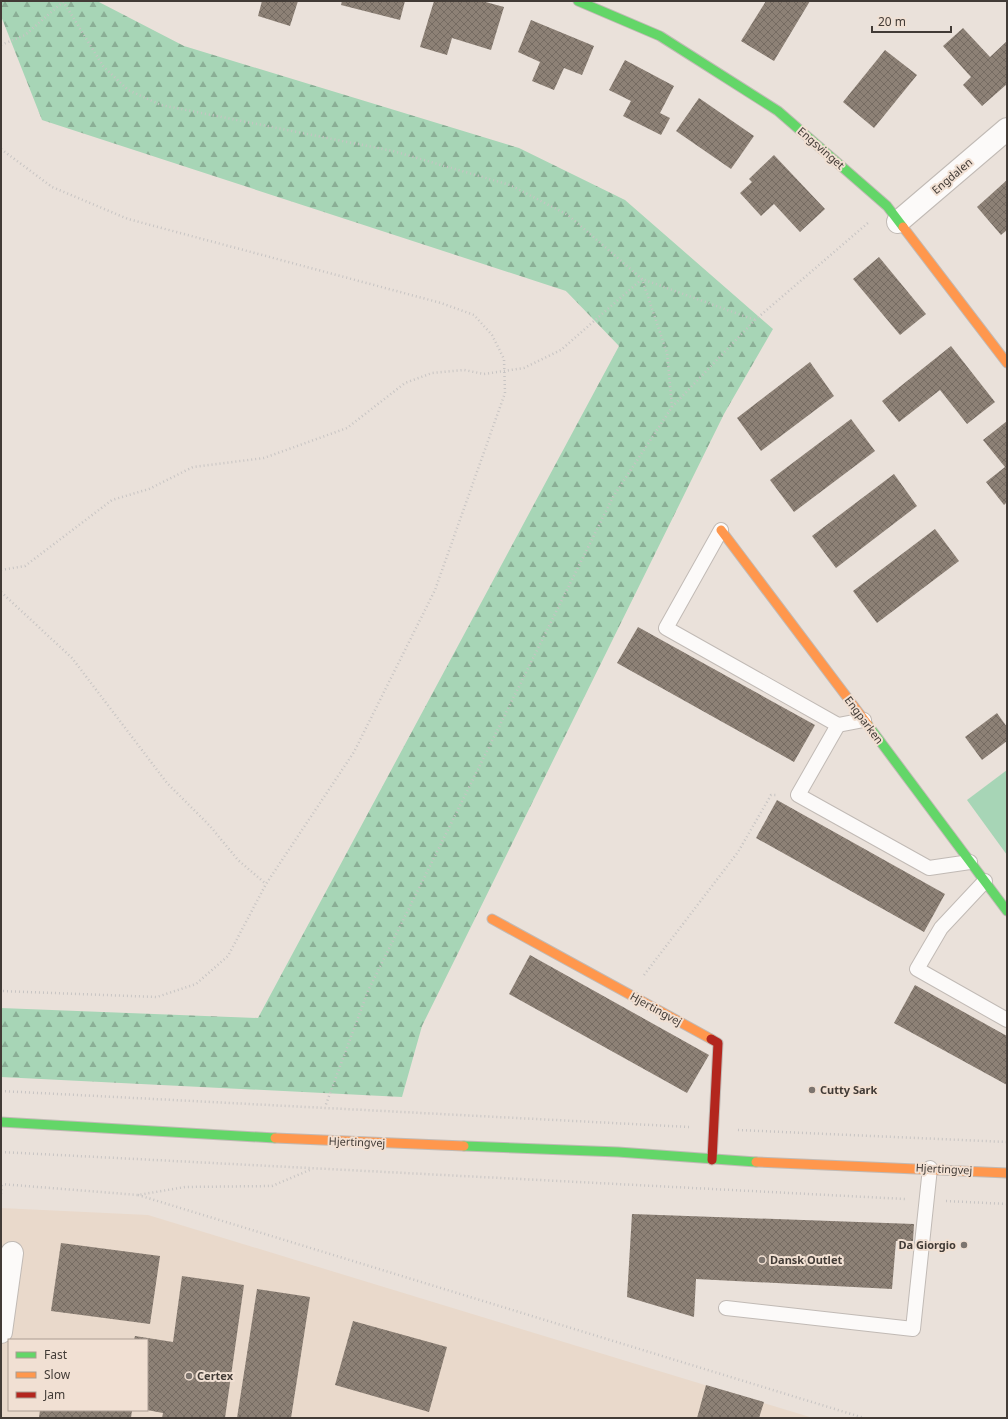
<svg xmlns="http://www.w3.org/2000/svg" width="1008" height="1419" font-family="'Noto Sans',sans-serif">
  <defs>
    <pattern id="forest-firs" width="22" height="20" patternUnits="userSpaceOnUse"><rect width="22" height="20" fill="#a7d5b6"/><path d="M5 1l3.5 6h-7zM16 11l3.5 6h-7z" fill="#8aae95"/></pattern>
    <pattern id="building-cross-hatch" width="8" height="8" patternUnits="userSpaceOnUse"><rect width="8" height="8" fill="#8d8176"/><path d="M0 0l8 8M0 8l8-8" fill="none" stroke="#756b62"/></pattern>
  </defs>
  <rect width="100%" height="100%" fill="#eae1da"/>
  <path fill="#e9d9cb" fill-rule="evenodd" d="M1 1208 148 1215 813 1418H1ZM9 1340H147V1410H9Z"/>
  <polygon fill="url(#forest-firs)" points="1,1 97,1 184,46 519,148 625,200 773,329 724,414 422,1026 402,1097 1,1077 1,1008 258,1018 619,346 566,291 42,120 1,16"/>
  <polygon fill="#a7d5b6" points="1007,770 1007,855 967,800"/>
  <g fill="url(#building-cross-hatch)">
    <polygon points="262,1 298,1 290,26 258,16"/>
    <polygon points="342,1 405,1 400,20 341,5"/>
    <polygon points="434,1 482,1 504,7 491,50 452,38 447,55 420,47"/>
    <polygon points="766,1 810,1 774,61 741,41"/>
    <polygon points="531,20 594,46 582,75 564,68 554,90 532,81 540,62 518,52"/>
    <polygon points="963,28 990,57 1007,41 1007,84 982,106 963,85 971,77 943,46"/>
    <polygon points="885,50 917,75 874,128 843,102"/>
    <polygon points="625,60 674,86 660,113 670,118 661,135 623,116 631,101 609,90"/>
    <polygon points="699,98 754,136 731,169 676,131"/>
    <polygon points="774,155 825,209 800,232 774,204 761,216 740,193 752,182 749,179"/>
    <polygon points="1007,180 1007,230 1001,235 977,207"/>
    <polygon points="879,257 926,314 900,335 853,279"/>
    <polygon points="951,346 995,402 967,424 940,390 899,422 882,401"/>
    <polygon points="810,362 834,396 761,451 737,418"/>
    <polygon points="851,419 875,451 794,512 770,480"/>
    <polygon points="1007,421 1007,502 1004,505 986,482 1005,467 983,440"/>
    <polygon points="894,474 917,506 836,568 812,536"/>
    <polygon points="935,529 959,561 877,623 853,591"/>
    <polygon points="638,627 815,725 794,762 617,663"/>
    <polygon points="997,713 1007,727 1007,741 982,760 965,737"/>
    <polygon points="777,800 945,894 924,932 756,838"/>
    <polygon points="530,955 709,1055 687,1093 509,994"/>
    <polygon points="915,985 1007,1036 1007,1085 894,1023"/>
    <polygon points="632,1214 914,1224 913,1241 896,1241 892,1289 696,1279 694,1317 627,1297"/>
    <polygon points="61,1243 160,1256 150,1324 51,1311"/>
    <polygon points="182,1276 244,1285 225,1418 162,1418 163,1413 147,1410 147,1340 134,1340 135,1336 173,1342"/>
    <polygon points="257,1289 310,1297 291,1418 237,1418"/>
    <polygon points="353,1321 447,1347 429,1412 335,1385"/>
    <polygon points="706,1385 764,1402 759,1418 697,1418"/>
    <polygon points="40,1410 132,1410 131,1418 39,1418"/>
  </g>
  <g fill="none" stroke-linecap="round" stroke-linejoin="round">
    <defs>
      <g id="lane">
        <polyline points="721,530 666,628 838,725 864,720"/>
        <polyline points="838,725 798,795 929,868 970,862"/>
        <polyline points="985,881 941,928 917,969 1007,1020"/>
        <polyline points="726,1308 913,1329 930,1168"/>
      </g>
      <g id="street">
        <polyline points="898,222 1007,129"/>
        <polyline points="1,1332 12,1253"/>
      </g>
      <g id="fast">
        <polyline points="578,1 660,36 778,111 887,206 903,227"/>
        <polyline points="868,725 1007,911"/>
        <polyline points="1,1122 275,1138"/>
        <polyline points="464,1146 618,1152 756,1162"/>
      </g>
      <g id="slow">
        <polyline points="903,227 1007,363"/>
        <polyline points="721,530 868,725"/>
        <polyline points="492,919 711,1039"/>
        <polyline points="275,1138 464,1146"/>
        <polyline points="756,1162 1007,1173"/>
      </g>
      <polyline id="jam" points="711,1039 718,1043 712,1160"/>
    </defs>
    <use href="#lane" stroke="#c1bab5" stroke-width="16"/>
    <use href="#street" stroke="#c1bab5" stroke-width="24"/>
    <use href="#fast" stroke="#c1bab5" stroke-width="11"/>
    <use href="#slow" stroke="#c1bab5" stroke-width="11"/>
    <use href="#jam" stroke="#c1bab5" stroke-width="11"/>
    <g stroke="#c7c4c3" stroke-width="2.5" stroke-dasharray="1 3" stroke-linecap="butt">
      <polyline points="63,1 103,66 128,90 161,105 393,151 510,185 568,215 642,279 667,353 672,407 613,497 368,991 325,1107"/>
      <polyline points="1,45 25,35 64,1"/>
      <polyline points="1,149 52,187 128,219 441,303 474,315 492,335 504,359 505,393 435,590 354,752 266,884 228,956 196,984 157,997 1,991"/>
      <polyline points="672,407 755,320 869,222"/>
      <polyline points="1,570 25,566 112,500 149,489 193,467 264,458 347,428 405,383 432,373 464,370 484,374 524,368 561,350 642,279 755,320"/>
      <polyline points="1,592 72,658 167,783 210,826 238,860 266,884"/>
      <polyline points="644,975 738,852 771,795 778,795"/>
      <polyline points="1,1091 689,1127"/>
      <polyline points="738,1130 1007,1142"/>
      <polyline points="1,1152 905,1199"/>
      <polyline points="1,1184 138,1195 185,1187 272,1186 312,1169"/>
      <polyline points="1,1194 2,1184"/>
      <polyline points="138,1195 864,1418"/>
      <polyline points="946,1201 1007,1204"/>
    </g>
    <use href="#lane" stroke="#fcfaf9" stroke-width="14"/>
    <use href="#street" stroke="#fcfaf9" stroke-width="22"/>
    <use href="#fast" stroke="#63d668" stroke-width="9"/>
    <use href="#slow" stroke="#ff974d" stroke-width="9"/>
    <use href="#jam" stroke="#b3261e" stroke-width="9"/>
  </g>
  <g fill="#7d756f" stroke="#f1e0d3" stroke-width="1.5">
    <circle cx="812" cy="1090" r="4"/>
    <circle cx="964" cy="1245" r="4"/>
    <circle cx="762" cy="1260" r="4"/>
    <circle cx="189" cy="1376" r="4"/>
  </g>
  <g text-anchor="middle" stroke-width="4" stroke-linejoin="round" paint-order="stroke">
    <g font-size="11" fill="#423b36" stroke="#f1e0d3">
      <text transform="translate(821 148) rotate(41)" y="4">Engsvinget</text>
      <text transform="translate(952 176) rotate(-40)" y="4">Engdalen</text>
      <text transform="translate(864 720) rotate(53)" y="4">Engparken</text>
      <text transform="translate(656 1009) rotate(29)" y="4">Hjertingvej</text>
      <text transform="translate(357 1142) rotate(2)" y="4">Hjertingvej</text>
      <text transform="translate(944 1169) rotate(3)" y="4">Hjertingvej</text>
    </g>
    <g font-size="11" font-weight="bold" fill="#423b36" stroke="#f1e0d3" text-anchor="start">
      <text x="820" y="1094">Cutty Sark</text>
      <text x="956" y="1249" text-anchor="end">Da Giorgio</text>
      <text x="770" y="1264">Dansk Outlet</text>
      <text x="197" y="1380">Certex</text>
    </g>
  </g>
  <rect width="1008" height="1419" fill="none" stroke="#423b36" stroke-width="4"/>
  <rect x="8" y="1339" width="140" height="72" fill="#f1e0d3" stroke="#ab9e94"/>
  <rect x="16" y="1352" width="20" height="6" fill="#63d668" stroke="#ab9e94"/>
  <text x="44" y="1359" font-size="12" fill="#423b36">Fast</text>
  <rect x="16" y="1372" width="20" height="6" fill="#ff974d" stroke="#ab9e94"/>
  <text x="44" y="1379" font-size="12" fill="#423b36">Slow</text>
  <rect x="16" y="1392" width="20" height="6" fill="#b3261e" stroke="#ab9e94"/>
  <text x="44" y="1399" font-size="12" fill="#423b36">Jam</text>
  <path d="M872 26v6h79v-6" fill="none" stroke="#423b36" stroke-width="2"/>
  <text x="878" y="26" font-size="12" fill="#423b36" stroke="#f1e0d3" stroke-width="3" paint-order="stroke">20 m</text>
</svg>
